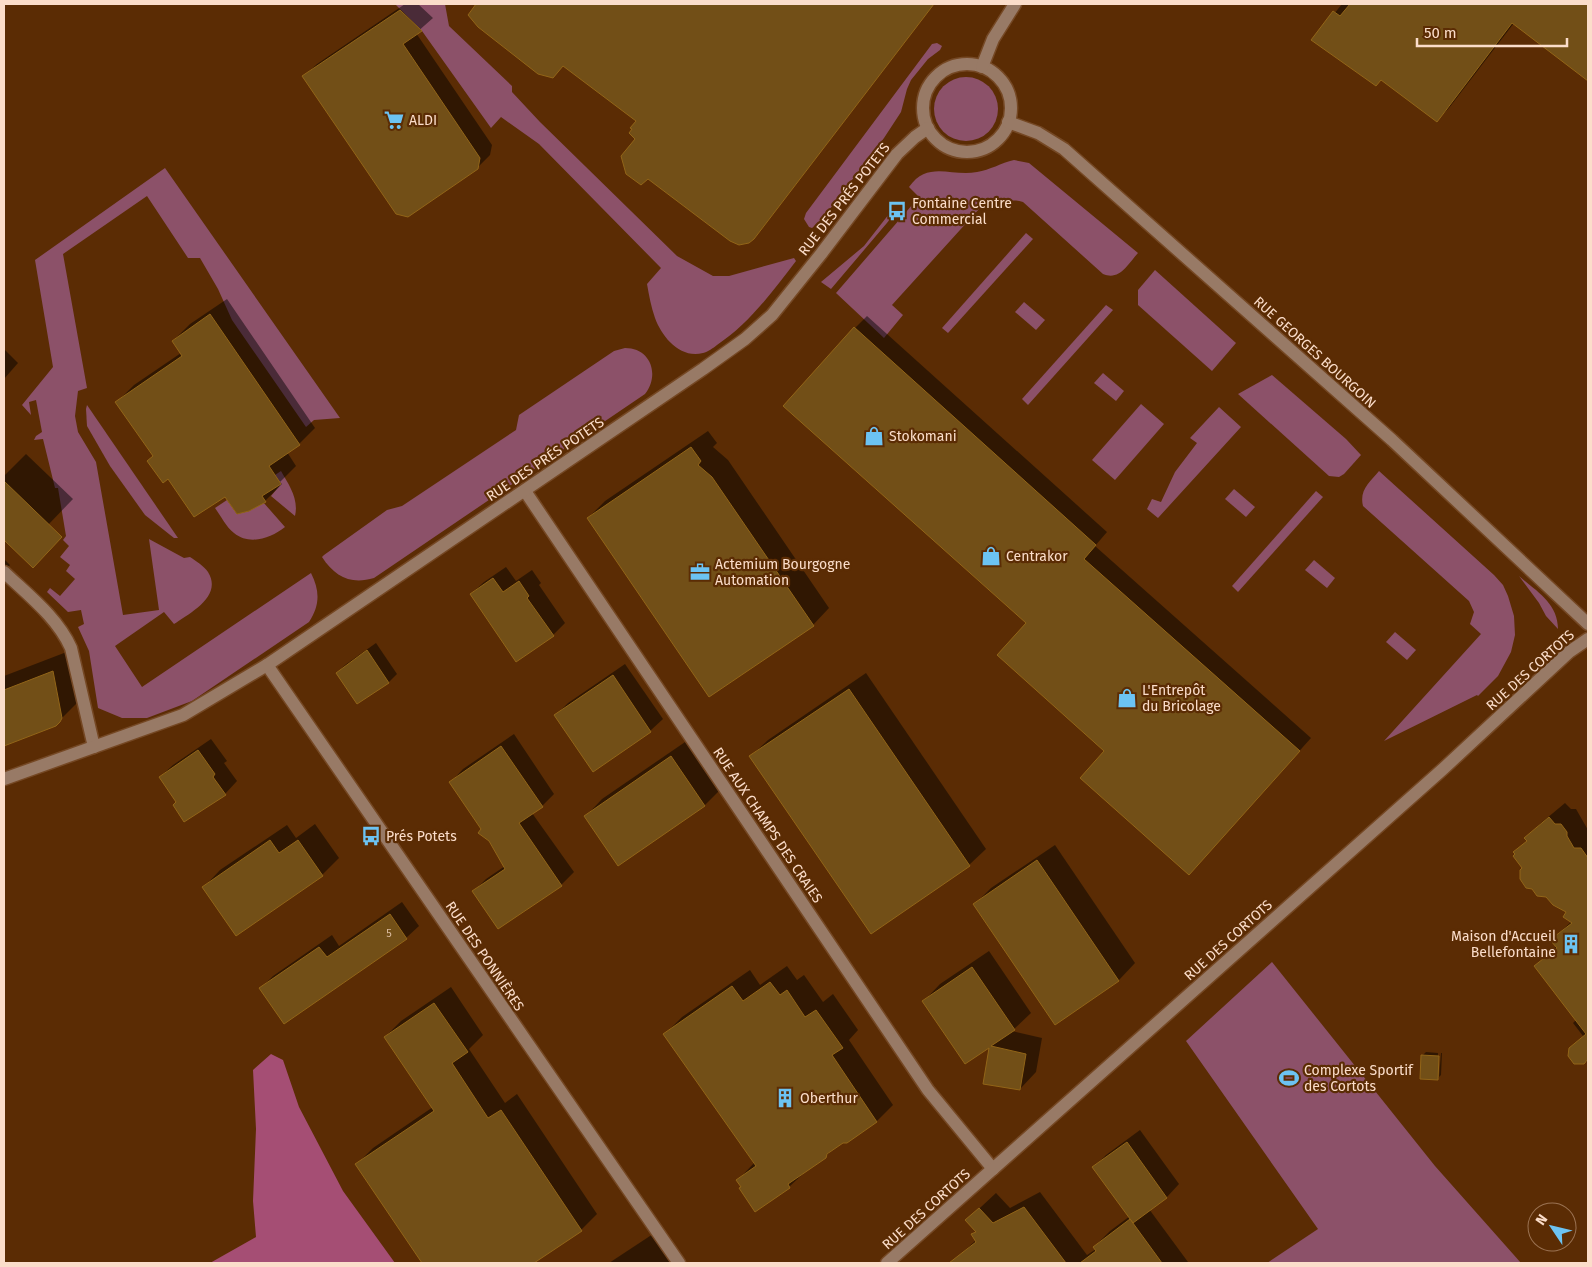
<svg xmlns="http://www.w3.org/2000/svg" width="1592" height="1267" font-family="'Fira Sans',sans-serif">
  <rect width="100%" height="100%" fill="#5b2c04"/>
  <g fill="#8c5169">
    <path d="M395 4H445L449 26 512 86V92L540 122 677 256 713 276H729L794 258 796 261C773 291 749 324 717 345 713 348 708 352 703 353 680 359 662 337 655 318 651 307 649 295 647 284L661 268 539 144 501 117 491 128 422 31Z"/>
    <polygon points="937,43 942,46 940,50 928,59 911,80 907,89 901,112 884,138 823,218 812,228 809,227 804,219 806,213 932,44"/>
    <circle cx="966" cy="109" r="32"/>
    <path d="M1014 160 1029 163 1138 253C1128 264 1120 281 1103 274L1023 202C1013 199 1008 200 1000 207L989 198 892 305 903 315 884 338 836 293 919 197 909 187C928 160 951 177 977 172 990 170 1001 163 1014 160Z"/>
    <path d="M165 168 340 418 314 420 306 427 232 320 218 289 200 258H188L147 196 63 254 87 388 78 391 75 416 78 432 96 462 123 615 159 610 149 539 184 558 190 557C196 561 204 566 208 572 223 596 190 613 174 624L164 612 115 646 142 687 311 573C320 591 320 605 309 622L192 701 147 718H122L98 708 89 651 78 627 84 624 81 610 68 612 47 592 50 588 60 596 75 579 66 571 70 565 60 557 69 546 63 540 66 536 58 488H55L43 439 34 440 36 436 42 432 36 400 29 402 31 415 22 405 53 367 35 260Z"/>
    <polygon points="889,214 892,217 831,289 821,282 864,246"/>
    <polygon points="1026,233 1033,239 948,333 942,328"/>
    <polygon points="1155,270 1236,343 1212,371 1138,305 1138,290"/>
    <polygon points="1024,302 1045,320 1036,330 1015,312"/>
    <polygon points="1106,305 1113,310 1028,405 1022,399"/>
    <path d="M625 348C651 348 660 375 645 394L374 578C351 585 335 577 322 557L324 555 387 510 402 506 516 430 519 415 614 351Z"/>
    <polygon points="1103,373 1124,391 1116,401 1094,383"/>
    <polygon points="1272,375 1346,439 1361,455 1344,474 1339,477 1329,476 1238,394"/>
    <polygon points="1141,404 1164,424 1115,480 1092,460"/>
    <polygon points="87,405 178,538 174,538 145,515 110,466 87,426 86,409"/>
    <polygon points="1219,407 1241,427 1158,518 1147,509 1152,499 1161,502 1175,472 1197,443 1190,438"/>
    <path d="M281 471C289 485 299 499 295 516L271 496 281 484 275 475Z"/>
    <path d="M1379 471 1494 575 1503 585 1508 596 1514 616 1515 635 1511 652 1498 676 1478 696 1477 695 1384 741 1481 634 1470 624 1474 612 1469 601 1363 506C1359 490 1370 482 1379 471Z"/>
    <polygon points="1234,489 1255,507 1246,517 1225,499"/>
    <polygon points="1316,491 1323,497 1238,592 1232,586"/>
    <path d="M227 500 237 514 249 511 263 502 285 527C271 538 250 546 234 533 226 527 221 516 215 508Z"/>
    <polygon points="1314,560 1335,578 1327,588 1305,570"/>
    <path d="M1519 576C1536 591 1558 603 1558 629L1546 616 1539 603Z"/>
    <polygon points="1395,632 1416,650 1407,660 1386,642"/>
    <polygon points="1272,962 1435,1166 1521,1263 1267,1263 1318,1229 1186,1041"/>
  </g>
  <polygon fill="#a54e74" points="271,1054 283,1060 299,1107 343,1191 395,1263 210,1263 256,1237 253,1201 256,1129 253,1070"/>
  <g fill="#0007">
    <polygon points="405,4 418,4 433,18 416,33 492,145 490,155 477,168 304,76 317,64"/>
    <polygon points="478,4 933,4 758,233 637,138 633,129 638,121 564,64 470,15"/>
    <polygon points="1342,4 1588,4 1588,79 1514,23 1449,108 1437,120 1382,79 1313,40"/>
    <polygon points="227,299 315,428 299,444 287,452 296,466 280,482 282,484 265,501 242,512 225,495 154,456 117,402 134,385 181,353 173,341 190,324"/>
    <polygon points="867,316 1107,532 1095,546 1311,738 1201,861 1106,751 1028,623 855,328"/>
    <polygon points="4,349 18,363 4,379"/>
    <polygon points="708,431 717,443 713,447 728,460 829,608 813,625 588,518 605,501"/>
    <polygon points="26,454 73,499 20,554 4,539 4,476"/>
    <polygon points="4,559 10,565 4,572"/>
    <polygon points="506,567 516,581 532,570 541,583 539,585 565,623 553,635 471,594 484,582"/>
    <polygon points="376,643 397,674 389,682 357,703 337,673 345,665"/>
    <polygon points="77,648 80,700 55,725 4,744 4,676"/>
    <polygon points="625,664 663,719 650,731 556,715 568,703"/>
    <polygon points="866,673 986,849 969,865 871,932 751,756 768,740"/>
    <polygon points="514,734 554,794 542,806 532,813 574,872 561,885 473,892 486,879 505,866 451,782 463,769"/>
    <polygon points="211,739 227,761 224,763 237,781 225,794 178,802 160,777 173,765"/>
    <polygon points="688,740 721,789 705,805 586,816 602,799"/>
    <polygon points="1565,803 1571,809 1576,809 1588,830 1588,1063 1570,1048 1583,1036 1573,1023 1577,1019 1535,966 1557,946 1552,940 1572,921 1567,912 1524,868 1515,852 1528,840 1526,838 1541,823"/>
    <polygon points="315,824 339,858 322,875 236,934 204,887 220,870 287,825 296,838"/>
    <polygon points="1055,845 1135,963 1119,980 1055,1023 974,905 991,888"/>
    <polygon points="402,902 419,926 406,938 261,988 273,976 332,935 339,946"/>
    <polygon points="989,951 1031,1013 1012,1031 1042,1038 1036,1072 1020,1089 984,1083 991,1045 924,1001 940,984"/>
    <polygon points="787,966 797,980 804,975 823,1002 833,994 858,1030 849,1040 893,1105 877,1121 847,1142 842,1142 836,1146 825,1157 807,1170 789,1187 742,1187 738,1180 754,1163 665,1034 682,1017 750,970 760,985"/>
    <polygon points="451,987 483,1035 469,1049 505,1103 517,1094 597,1214 581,1230 532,1263 423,1263 357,1164 373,1148 433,1107 385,1037 401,1021"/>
    <polygon points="1426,1052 1438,1053 1437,1077 1439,1077 1441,1053 1442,1053 1441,1075 1437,1079 1422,1056"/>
    <polygon points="1140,1130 1179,1184 1167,1197 1149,1209 1188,1262 1187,1263 954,1263 953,1262 976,1240 973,1234 976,1231 967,1220 996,1193 1010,1208 1040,1192 1087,1255 1096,1249 1094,1247 1110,1231 1130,1216 1094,1167 1106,1155"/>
    <polygon points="653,1234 672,1263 609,1263"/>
  </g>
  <g fill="#724f17" stroke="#926518">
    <polygon points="476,4 934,4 754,239 749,243 739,245 730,241 648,179 641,185 626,174 621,156 635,139 629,133 632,129 630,128 636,121 563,66 553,78 538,74 478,27 468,15"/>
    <polygon points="1350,4 1588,4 1588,81 1512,23 1437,122 1381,80 1376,86 1311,40 1333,11 1340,16"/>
    <polygon points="400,10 422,31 403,44 480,158 478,169 408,217 396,214 302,76"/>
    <polygon points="210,314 300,445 269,466 281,484 262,496 266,502 249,511 237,514 225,497 194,517 168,479 163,483 147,461 153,456 115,402 182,356 172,341"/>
    <polygon points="854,327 1096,545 1084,559 1300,751 1189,875 1080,778 1104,751 997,655 1026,623 783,406"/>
    <polygon points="691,447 701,461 698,465 712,477 814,626 709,697 587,518"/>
    <polygon points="4,481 62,537 33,568 4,540"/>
    <polygon points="493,578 503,592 519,581 529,596 527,598 554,636 516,662 470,594"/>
    <polygon points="367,650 389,683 357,704 336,673"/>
    <polygon points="53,671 62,718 60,722 56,726 4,746 4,690"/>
    <polygon points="613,675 651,732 593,772 554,715"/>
    <polygon points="849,689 970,866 871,934 749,756"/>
    <polygon points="501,746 543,807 519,823 562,886 498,929 472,891 505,869 489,841 478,833 481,829 449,782"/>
    <polygon points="198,750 215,774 213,777 226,795 184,822 173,805 176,802 159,777"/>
    <polygon points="671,756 705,806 618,866 584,816"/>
    <polygon points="1549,817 1555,824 1561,824 1567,832 1567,836 1574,848 1581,848 1588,858 1588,1059 1584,1064 1574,1064 1568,1056 1569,1048 1586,1034 1534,966 1557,948 1550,940 1572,923 1563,917 1566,912 1553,905 1546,897 1537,896 1532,889 1526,888 1520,879 1520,870 1522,868 1513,856 1515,854 1513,852 1527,841 1524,838"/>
    <polygon points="270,840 279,853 298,840 323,876 236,936 202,887"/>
    <polygon points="1037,860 1119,981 1055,1025 973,904"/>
    <polygon points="390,914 407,939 284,1024 259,988 319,947 327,957"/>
    <polygon points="972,967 1015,1030 991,1046 1026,1054 1020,1090 983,1084 989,1048 965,1064 922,1001"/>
    <polygon points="770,982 780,995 787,990 805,1017 816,1010 843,1048 832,1055 877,1122 847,1143 843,1143 827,1154 826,1158 788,1184 790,1188 755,1212 739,1188 741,1187 736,1180 756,1166 663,1034 732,986 743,1001"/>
    <polygon points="434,1003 468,1052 452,1063 488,1118 501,1110 582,1231 534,1263 422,1263 355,1164 434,1111 384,1037"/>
    <polygon points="1421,1055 1439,1056 1438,1080 1420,1079"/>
    <polygon points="1127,1142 1167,1198 1133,1223 1092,1167"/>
    <polygon points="1024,1207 1066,1263 949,1263 976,1242 971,1234 976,1232 965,1220 979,1208 993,1223"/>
    <polygon points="1130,1219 1162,1263 1080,1263 1096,1251 1093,1247"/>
  </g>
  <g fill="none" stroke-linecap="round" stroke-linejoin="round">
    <defs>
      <g id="minor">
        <circle cx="967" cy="108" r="44"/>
        <polyline points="982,67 993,39 1015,4"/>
        <polyline points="1008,122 1038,133 1064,149 1392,440 1588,624"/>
        <polyline points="525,491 928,1090 993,1169"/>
        <path d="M4 572C28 595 57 617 71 648L94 747"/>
        <polyline points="267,665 679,1263"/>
        <polyline points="4,779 183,715 267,665 703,369 745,339 772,315 821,254 897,154 915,137 928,128"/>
        <polyline points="887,1263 1443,769 1569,652 1588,639"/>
      </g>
    </defs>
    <use href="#minor" stroke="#754824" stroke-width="15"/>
    <use href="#minor" stroke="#987a66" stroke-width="12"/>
  </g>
  <defs>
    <symbol id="supermarket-bare" viewBox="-9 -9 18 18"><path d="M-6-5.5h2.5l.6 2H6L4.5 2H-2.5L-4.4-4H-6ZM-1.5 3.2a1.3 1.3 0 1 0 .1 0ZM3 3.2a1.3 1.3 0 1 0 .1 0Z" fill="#6cc3f2" stroke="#5b2c04" stroke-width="2.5" paint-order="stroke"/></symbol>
    <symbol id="bus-bare" viewBox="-9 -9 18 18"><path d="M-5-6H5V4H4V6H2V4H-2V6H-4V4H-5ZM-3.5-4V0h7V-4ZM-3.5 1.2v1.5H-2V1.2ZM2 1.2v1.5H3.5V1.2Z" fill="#6cc3f2" stroke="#5b2c04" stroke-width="2.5" paint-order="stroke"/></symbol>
    <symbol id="shop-bare" viewBox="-9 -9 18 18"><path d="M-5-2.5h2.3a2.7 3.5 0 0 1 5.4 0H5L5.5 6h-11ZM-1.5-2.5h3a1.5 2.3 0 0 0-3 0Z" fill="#6cc3f2" stroke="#5b2c04" stroke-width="2.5" paint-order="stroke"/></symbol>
    <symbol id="office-bare" viewBox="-9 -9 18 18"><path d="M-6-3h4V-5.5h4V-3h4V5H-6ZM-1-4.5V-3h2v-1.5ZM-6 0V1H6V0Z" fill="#6cc3f2" stroke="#5b2c04" stroke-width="2.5" paint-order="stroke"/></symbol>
    <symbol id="building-bare" viewBox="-9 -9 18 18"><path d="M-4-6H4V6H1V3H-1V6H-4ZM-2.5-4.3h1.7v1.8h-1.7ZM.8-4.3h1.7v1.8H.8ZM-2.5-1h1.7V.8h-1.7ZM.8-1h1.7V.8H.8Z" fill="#6cc3f2" stroke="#5b2c04" stroke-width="2.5" paint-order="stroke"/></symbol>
    <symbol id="stadium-bare" viewBox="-9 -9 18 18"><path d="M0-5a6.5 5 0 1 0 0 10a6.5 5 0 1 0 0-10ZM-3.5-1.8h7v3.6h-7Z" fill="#6cc3f2" stroke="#5b2c04" stroke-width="2.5" paint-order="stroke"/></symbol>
  </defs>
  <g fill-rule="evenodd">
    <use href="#supermarket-bare" x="380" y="106" width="28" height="28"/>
    <use href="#bus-bare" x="883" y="197" width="28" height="28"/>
    <use href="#shop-bare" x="860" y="422" width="28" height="28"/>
    <use href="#shop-bare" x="977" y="542" width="28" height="28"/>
    <use href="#office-bare" x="686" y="558" width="28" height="28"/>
    <use href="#shop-bare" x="1113" y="684" width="28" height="28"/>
    <use href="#bus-bare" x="357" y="822" width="28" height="28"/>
    <use href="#building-bare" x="1557" y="930" width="28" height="28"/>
    <use href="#stadium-bare" x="1275" y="1064" width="28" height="28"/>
    <use href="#building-bare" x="771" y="1084" width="28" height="28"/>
  </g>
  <g text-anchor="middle" stroke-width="4.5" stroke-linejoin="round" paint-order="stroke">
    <g font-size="11" fill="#d9ba9d">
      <text x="389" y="937">5</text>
    </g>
    <g font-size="14" fill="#fbddca" stroke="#5b2c04" text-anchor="start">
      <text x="409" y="125">ALDI</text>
      <text x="912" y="208">Fontaine Centre<tspan x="912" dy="16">Commercial</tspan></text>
      <text x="889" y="441">Stokomani</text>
      <text x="1006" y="561">Centrakor</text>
      <text x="715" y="569">Actemium Bourgogne<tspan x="715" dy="16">Automation</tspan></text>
      <text x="1142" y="695">L'Entrepôt<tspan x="1142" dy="16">du Bricolage</tspan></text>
      <text x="386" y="841">Prés Potets</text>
      <text x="1556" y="941" text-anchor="end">Maison d'Accueil<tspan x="1556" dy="16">Bellefontaine</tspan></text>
      <text x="1304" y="1075">Complexe Sportif<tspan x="1304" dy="16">des Cortots</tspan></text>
      <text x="800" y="1103">Oberthur</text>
    </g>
    <g font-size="14" fill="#fbddca" stroke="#5b2c04">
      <text transform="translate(844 199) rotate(-52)" y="5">RUE DES PRÉS POTETS</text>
      <text transform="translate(1315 352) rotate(42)" y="5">RUE GEORGES BOURGOIN</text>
      <text transform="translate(545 459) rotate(-34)" y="5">RUE DES PRÉS POTETS</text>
      <text transform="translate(1530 670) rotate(-42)" y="5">RUE DES CORTOTS</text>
      <text transform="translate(768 825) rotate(56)" y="5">RUE AUX CHAMPS DES CRAIES</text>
      <text transform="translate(1228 940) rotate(-42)" y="5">RUE DES CORTOTS</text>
      <text transform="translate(485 956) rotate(56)" y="5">RUE DES PONNIÈRES</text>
      <text transform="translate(926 1209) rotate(-42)" y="5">RUE DES CORTOTS</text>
    </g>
  </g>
  <rect width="1592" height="1267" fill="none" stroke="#fbddca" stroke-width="10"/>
  <g transform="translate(1552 1227) rotate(305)"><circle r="24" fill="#5b2c04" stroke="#9b7353"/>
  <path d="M0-4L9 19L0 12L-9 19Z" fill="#6cc3f2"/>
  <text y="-8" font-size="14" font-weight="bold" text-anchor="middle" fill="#fbddca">N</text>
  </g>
  <path d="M1417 38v8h150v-8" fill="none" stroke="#fbddca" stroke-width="2.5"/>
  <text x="1424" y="38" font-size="15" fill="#fbddca" stroke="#5b2c04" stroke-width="4" paint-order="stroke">50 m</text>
</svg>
